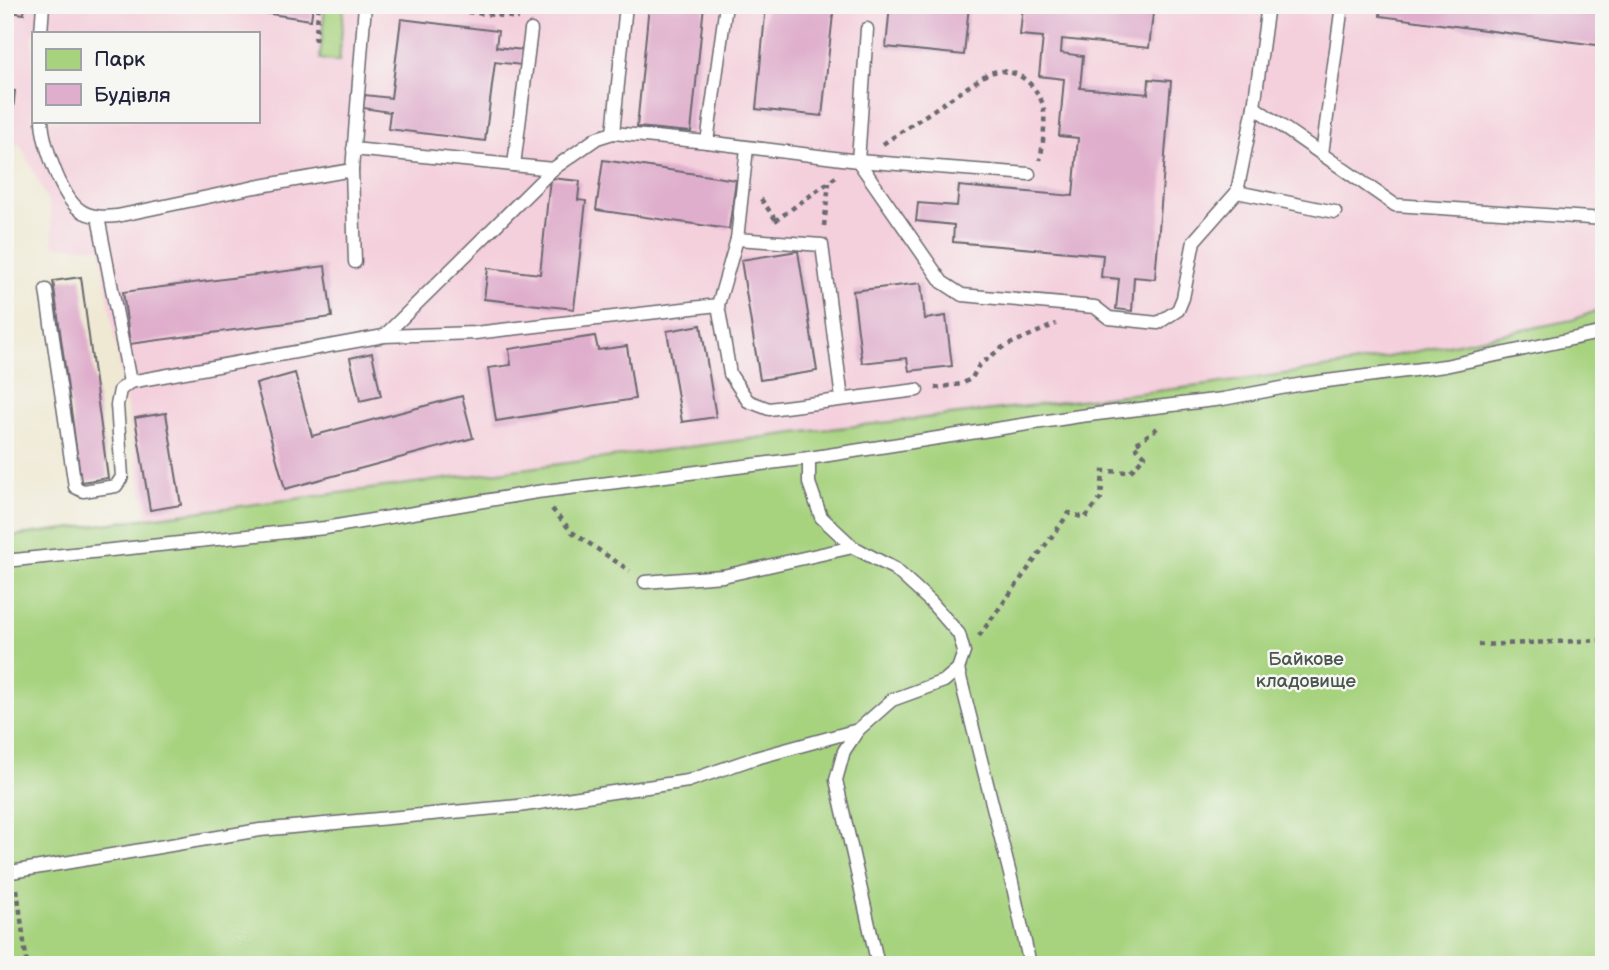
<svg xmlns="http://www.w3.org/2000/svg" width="1609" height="970" font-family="'Balsamiq Sans',sans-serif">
  <rect width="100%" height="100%" fill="#f6f6f2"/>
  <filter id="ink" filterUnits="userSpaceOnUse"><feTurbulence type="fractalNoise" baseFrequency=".0143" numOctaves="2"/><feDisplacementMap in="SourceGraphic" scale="14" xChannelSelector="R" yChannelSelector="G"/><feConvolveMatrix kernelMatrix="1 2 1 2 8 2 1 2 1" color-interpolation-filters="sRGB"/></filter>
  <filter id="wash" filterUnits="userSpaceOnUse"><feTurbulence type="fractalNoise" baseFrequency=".00686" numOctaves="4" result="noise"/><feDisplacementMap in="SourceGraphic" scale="28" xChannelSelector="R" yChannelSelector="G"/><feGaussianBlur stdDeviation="1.57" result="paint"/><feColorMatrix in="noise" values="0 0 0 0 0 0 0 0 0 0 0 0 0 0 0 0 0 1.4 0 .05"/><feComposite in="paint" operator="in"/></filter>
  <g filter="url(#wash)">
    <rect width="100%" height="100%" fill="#efe9d3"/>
    <path fill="#f4cfdc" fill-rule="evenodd" d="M5 5H1604V308L1572 320 1358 363 1208 385 795 433 147 517 118 359 100 248 54 246 49 203 20 145 5 143ZM33 33H257V121H33Z"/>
    <g fill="#a7d37f" stroke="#647a5d" stroke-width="2">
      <polygon points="325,5 344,5 339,62 320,59"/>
      <polygon points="1604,308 1604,965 5,965 5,537 795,433 1208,385 1358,363 1572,320"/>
    </g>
    <g id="blocks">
      <g fill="#dfaecc">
        <polygon points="5,5 25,5 24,14 5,11"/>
        <polygon points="210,5 313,5 311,20"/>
        <polygon points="649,5 704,5 691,132 637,127"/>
        <polygon points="766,5 834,5 822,116 756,109"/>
        <polygon points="890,5 969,5 964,55 886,47"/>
        <polygon points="1023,5 1154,5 1149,48 1062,39 1061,53 1083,56 1080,88 1148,94 1149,79 1171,81 1155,279 1134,277 1132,311 1116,309 1119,279 1101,277 1103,255 953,242 954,225 916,221 918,203 957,206 959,186 1073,196 1078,138 1059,136 1064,79 1039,76 1043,37 1020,35"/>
        <polygon points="1381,5 1604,5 1604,46 1380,16"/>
        <polygon points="401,19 498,31 496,47 523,50 521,65 495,62 485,141 388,129 390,112 363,108 365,95 391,98"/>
        <polygon points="5,90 15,91 11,130 5,129"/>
        <polygon points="603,160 736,180 729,229 596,210"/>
        <polygon points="550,178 580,181 578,200 586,201 574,309 484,299 488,268 540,274"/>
        <polygon points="798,251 817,371 760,380 741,260"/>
        <polygon points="325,266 332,317 130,344 123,292"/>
        <polygon points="81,277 108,478 81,482 53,281"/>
        <polygon points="921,283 925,319 946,316 952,366 909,371 907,358 862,363 853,291"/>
        <polygon points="701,325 716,417 682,422 667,331"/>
        <polygon points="595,336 598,350 627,346 635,399 496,421 488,368 511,365 509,349"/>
        <polygon points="372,353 381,396 360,401 350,358"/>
        <polygon points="295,373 312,436 462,396 473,438 285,489 256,384"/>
        <polygon points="166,413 181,505 150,510 135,418"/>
      </g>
    </g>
  </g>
  <g filter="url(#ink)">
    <use href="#blocks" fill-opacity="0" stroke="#6a6870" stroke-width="2"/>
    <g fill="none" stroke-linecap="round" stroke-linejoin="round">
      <defs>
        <g id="lane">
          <polyline points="626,5 613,133 707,142"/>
          <polyline points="726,5 707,142 858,161 1029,174"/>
          <polyline points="867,29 858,161 942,282 962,295 1095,307 1109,318 1158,323 1178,310 1183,298 1194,241 1237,192 1254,107 1268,5"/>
          <polyline points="41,33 43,5"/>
          <polyline points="1254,107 1395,205 1604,219"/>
          <path d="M42 121C43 143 61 197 80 210 91 218 105 217 117 216L255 187 352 170"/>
          <polyline points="747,148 737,239 822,245 842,399"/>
          <polyline points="353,149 553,169"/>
          <polyline points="1322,154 1342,5"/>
          <polyline points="514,165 531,30"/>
          <polyline points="1237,192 1335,212"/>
          <polyline points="98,217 130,382 384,336 475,333 718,305"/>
          <polyline points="737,239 718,305 730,374 748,401 769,409 917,390"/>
          <polyline points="355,262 352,170 365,5"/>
          <polyline points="46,290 75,487 83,491 116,486 122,477 117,405 120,390 130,382"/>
          <polyline points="384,336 553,169 597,138 613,133"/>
          <polyline points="809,458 809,483 821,517 853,547 895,569 931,602 959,634 964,652 958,669 944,681 892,700 858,730 844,751 836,780 878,965"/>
          <polyline points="5,561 325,528 537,492 809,458 1080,416 1223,399 1303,384 1445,366 1604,332"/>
          <polyline points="645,582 723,576 853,547"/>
          <polyline points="958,669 1011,878 1030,965"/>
          <polyline points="5,873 260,830 518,806 688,781 752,759 858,730"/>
        </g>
      </defs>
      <use href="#lane" stroke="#6a6870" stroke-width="15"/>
      <g stroke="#6a6870" stroke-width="4.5" stroke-dasharray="5 5" stroke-linecap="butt">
        <polyline points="408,5 519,18"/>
        <polyline points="315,41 319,5"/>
        <path d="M883 144 987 74C1011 64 1035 81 1043 105 1046 116 1043 148 1040 160"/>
        <polyline points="761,199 778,223"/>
        <polyline points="775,221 836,177"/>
        <polyline points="824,226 829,183"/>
        <polyline points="935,388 962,384 972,378 979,365 1003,347 1056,324"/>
        <polyline points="552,509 572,532 630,571"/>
        <polyline points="979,636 1069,513 1085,518 1101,498 1103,471 1130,472 1145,456 1134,445 1159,427"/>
        <polyline points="1478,645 1604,640"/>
        <polyline points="17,889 27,965"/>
      </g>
      <use href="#lane" stroke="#fff" stroke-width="12"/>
    </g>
  </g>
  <g text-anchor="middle" stroke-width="5" stroke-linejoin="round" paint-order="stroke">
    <g font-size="19" fill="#4a574f" stroke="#f6f6f2">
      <text x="1306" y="665">Байкове<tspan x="1306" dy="22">кладовище</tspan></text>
    </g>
  </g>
  <rect width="1609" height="970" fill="none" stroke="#f6f6f2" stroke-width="28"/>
  <rect x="32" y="32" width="228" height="91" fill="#f6f6f2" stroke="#a1a1a9" stroke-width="2"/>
  <rect x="46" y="49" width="35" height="21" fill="#a7d37f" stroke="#a1a1a9" stroke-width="2"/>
  <text x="94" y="66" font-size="21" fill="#22223b">Парк</text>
  <rect x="46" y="84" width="35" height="21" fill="#dfaecc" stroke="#a1a1a9" stroke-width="2"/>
  <text x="94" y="102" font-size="21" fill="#22223b">Будівля</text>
</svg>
